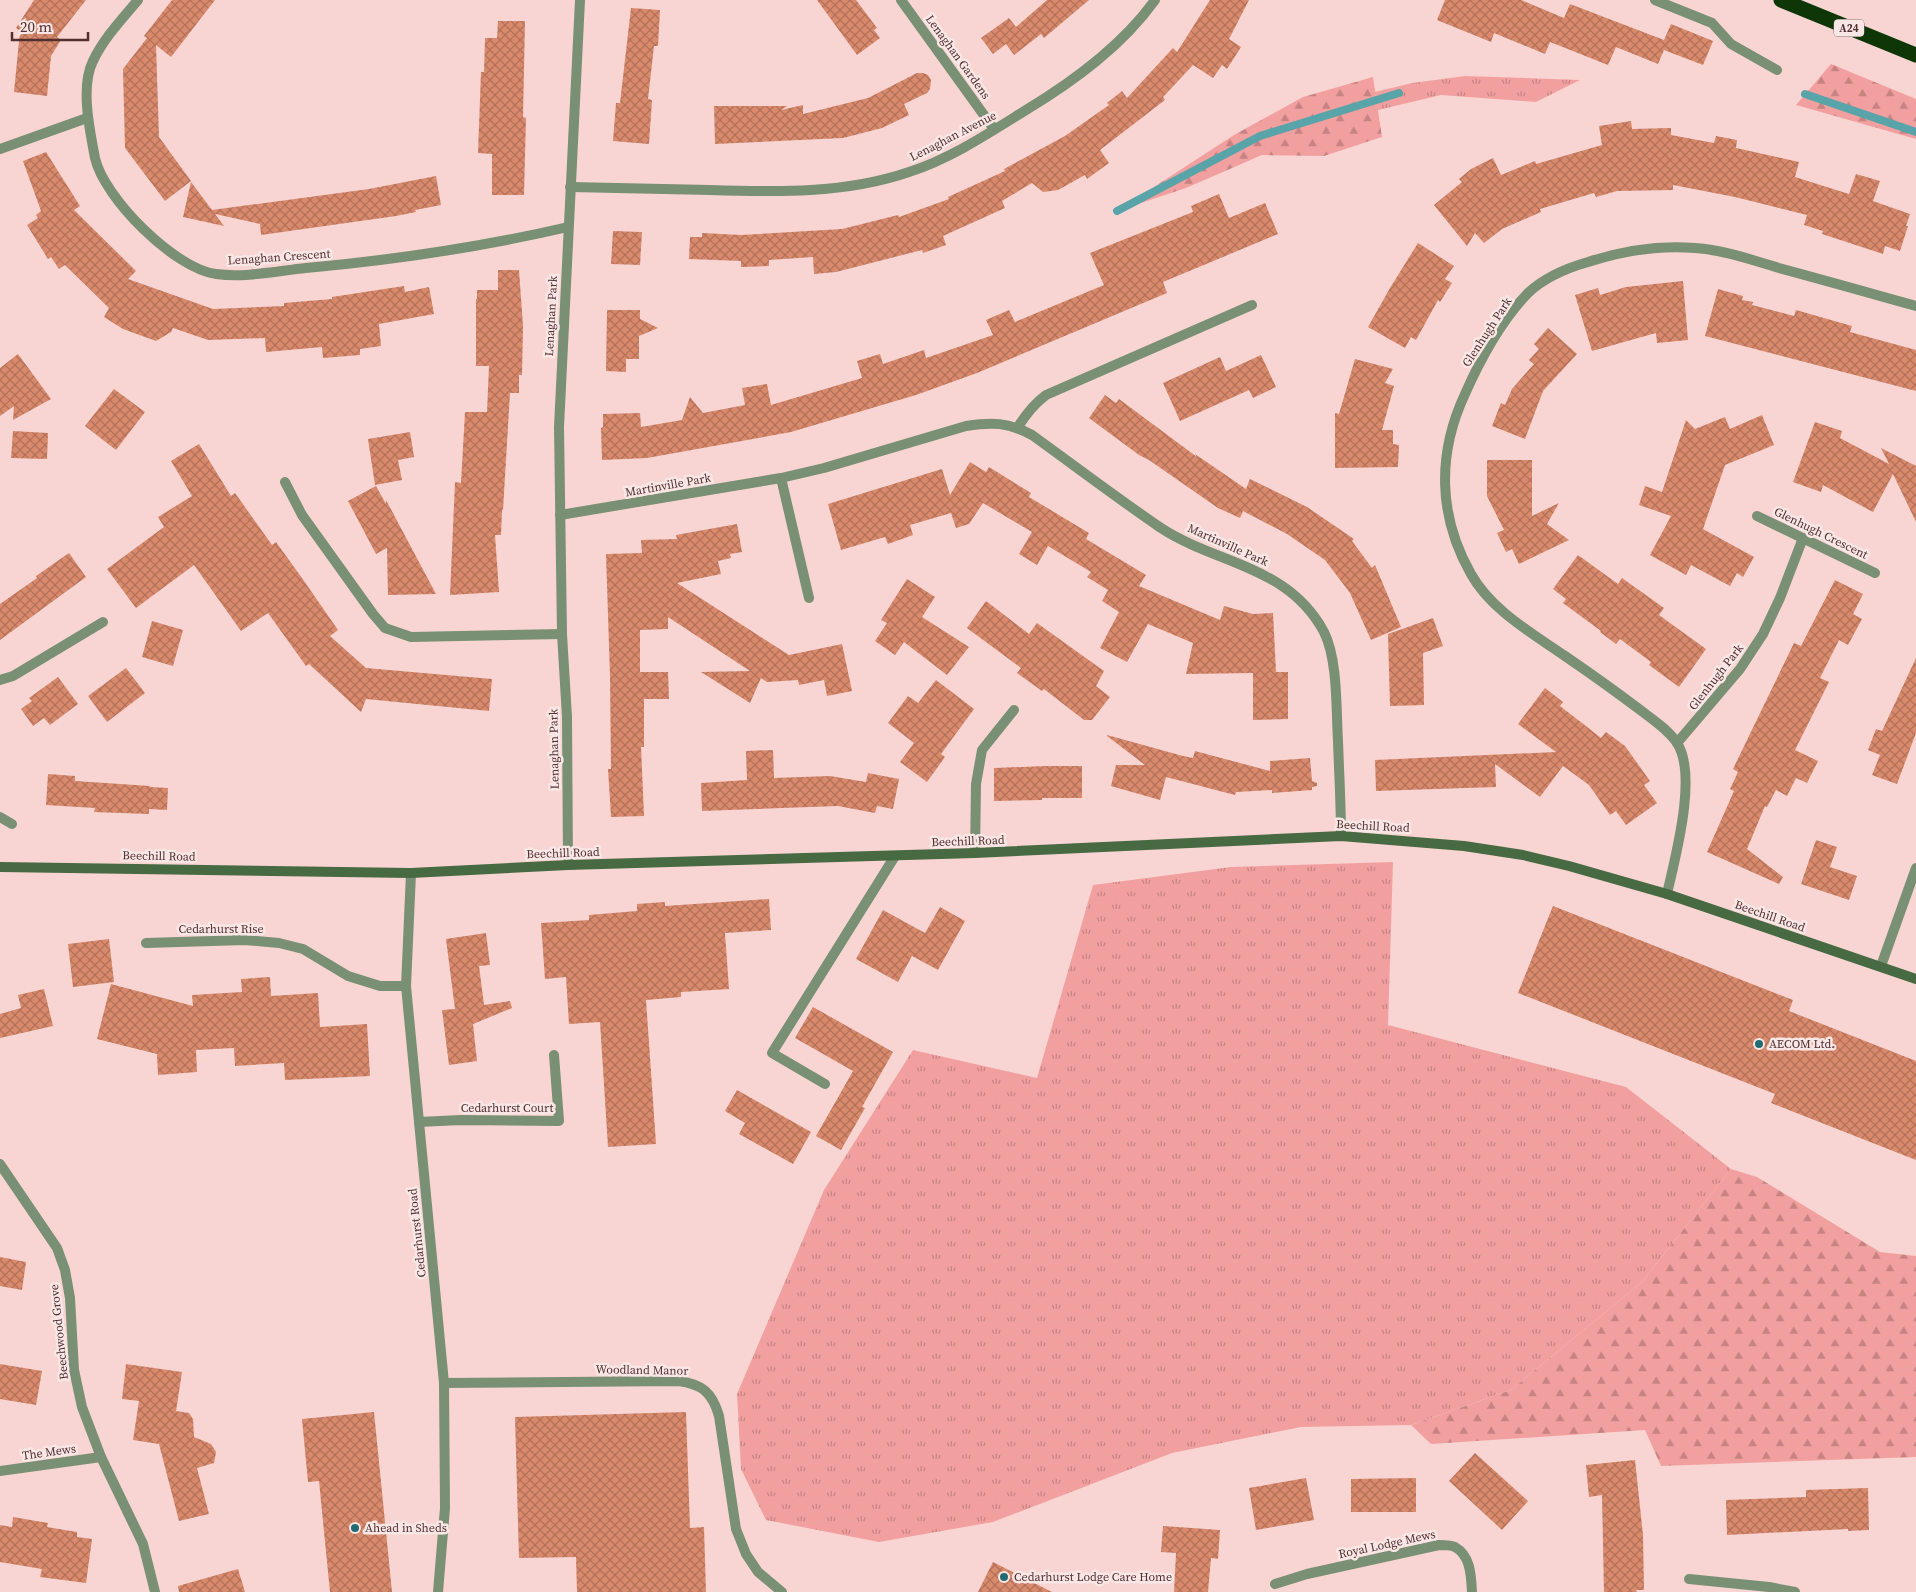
<svg xmlns="http://www.w3.org/2000/svg" width="1916" height="1592" font-family="'Source Serif 4',serif">
  <defs>
    <pattern id="grass-tufts" width="24" height="20" patternUnits="userSpaceOnUse" patternTransform="scale(1.25)"><rect width="24" height="20" fill="#f2a09f"/><path d="M3 7l-1-3M5 7V3M7 7l1-3M15 17l-1-3M17 17v-4M19 17l1-3" fill="none" stroke="#c68382"/></pattern>
    <pattern id="forest-firs" width="22" height="20" patternUnits="userSpaceOnUse" patternTransform="scale(1.25)"><rect width="22" height="20" fill="#f2a09f"/><path d="M5 1l3.5 6h-7zM16 11l3.5 6h-7z" fill="#c68382"/></pattern>
    <pattern id="building-cross-hatch" width="8" height="8" patternUnits="userSpaceOnUse" patternTransform="scale(1.25)"><rect width="8" height="8" fill="#da8a6c"/><path d="M0 0l8 8M0 8l8-8" fill="none" stroke="#b37159"/></pattern>
  </defs>
  <rect width="100%" height="100%" fill="#f8d5d3"/>
  <g fill="url(#grass-tufts)">
    <polygon points="1465,76 1580,80 1536,102 1441,95 1378,110 1375,92 1412,83"/>
    <polygon points="1393,862 1388,1025 1626,1087 1731,1169 1642,1282 1511,1390 1411,1425 1301,1427 1172,1453 993,1522 879,1542 766,1520 741,1469 737,1394 824,1190 913,1050 1037,1078 1093,885 1231,867"/>
  </g>
  <g fill="url(#forest-firs)">
    <polygon points="1831,64 1916,99 1916,139 1796,105"/>
    <polygon points="1373,77 1382,137 1324,156 1262,155 1186,188 1117,211 1234,135 1303,97"/>
    <polygon points="1731,1169 1757,1177 1880,1252 1916,1256 1916,1457 1661,1466 1645,1430 1431,1444 1411,1425 1511,1390 1642,1282"/>
  </g>
  <g fill="none" stroke-linecap="round" stroke-linejoin="round">
    <g stroke="#59a4a8" stroke-width="8">
      <polyline points="1805,94 1916,132"/>
      <polyline points="1117,211 1260,136 1399,93"/>
    </g>
  </g>
  <g fill="url(#building-cross-hatch)">
    <polygon points="34,0 86,0 57,37 61,40 51,56 47,96 14,92 20,31 16,28"/>
    <polygon points="172,0 215,0 171,57 156,45 159,137 191,181 165,201 125,148 123,69 147,38 144,36"/>
    <polygon points="817,0 856,0 877,28 874,30 880,38 857,55"/>
    <polygon points="1047,0 1089,0 1044,38 1041,34 1014,55 1006,44 993,54 981,38 1009,18 1016,27"/>
    <polygon points="1210,0 1249,0 1229,39 1241,47 1227,69 1222,65 1213,78 1193,65 1163,97 1165,100 1100,150 1109,163 1087,179 1085,175 1058,190 1043,192 1032,183 1002,201 1005,208 943,236 946,245 923,253 922,250 836,272 814,274 813,257 769,260 769,266 741,267 741,261 689,259 690,237 702,237 702,233 741,235 842,229 898,215 899,217 949,199 948,197 1005,171 1004,169 1065,136 1109,105 1107,103 1122,91 1127,98 1173,48 1177,52"/>
    <polygon points="1445,0 1521,0 1564,18 1570,4 1664,40 1671,24 1713,41 1703,65 1664,50 1658,64 1616,47 1608,65 1550,42 1545,54 1494,33 1491,42 1437,20"/>
    <polygon points="631,8 660,10 658,46 654,46 648,99 652,100 649,144 613,141 616,103 620,103"/>
    <polygon points="498,21 525,21 523,117 526,118 524,195 492,195 492,154 478,153 481,72 484,72 485,38 497,38"/>
    <polygon points="917,73 923,73 928,75 931,80 930,89 927,93 904,104 909,115 882,128 843,138 715,144 714,106 787,106 781,110 803,105 803,114 868,98"/>
    <polygon points="1631,121 1632,129 1671,128 1671,135 1714,143 1716,136 1737,140 1736,148 1799,162 1795,177 1849,194 1856,174 1880,181 1873,201 1910,214 1906,226 1908,226 1900,251 1885,246 1883,254 1822,234 1823,231 1804,225 1807,215 1735,197 1673,185 1673,190 1617,191 1596,197 1594,193 1540,209 1541,212 1502,229 1484,243 1475,233 1467,246 1434,205 1462,182 1459,179 1471,169 1493,158 1501,175 1535,161 1536,164 1602,145 1599,126"/>
    <polygon points="46,152 80,206 74,210 136,271 128,279 213,309 284,306 284,303 332,299 332,297 404,286 405,292 429,287 434,314 379,324 381,346 360,349 360,355 323,358 322,347 266,352 265,338 208,340 173,328 171,332 156,341 123,329 104,317 109,308 65,265 59,269 51,257 48,259 27,225 38,218 36,215 41,211 23,161"/>
    <polygon points="436,176 441,205 415,210 416,212 396,216 261,235 260,224 215,214 224,226 183,217 191,182 212,210 369,189"/>
    <polygon points="1219,194 1229,218 1265,203 1278,234 1163,282 1167,293 977,373 916,395 791,432 647,458 602,460 601,428 603,427 603,414 640,413 641,427 682,420 690,397 703,413 745,405 742,388 767,384 771,405 862,378 857,361 880,354 883,364 924,350 926,358 993,335 986,320 1009,310 1015,322 1104,285 1090,253 1193,212 1191,206"/>
    <polygon points="613,231 642,232 640,265 611,264"/>
    <polygon points="1418,243 1454,266 1445,279 1452,283 1440,302 1438,300 1416,340 1411,337 1405,348 1368,327 1390,288"/>
    <polygon points="498,270 519,270 523,326 522,375 519,375 519,393 510,393 503,510 502,510 501,535 495,535 499,592 450,595 455,482 461,483 465,412 487,412 489,366 476,366 476,299 477,299 477,290 498,290"/>
    <polygon points="1683,281 1688,340 1657,343 1656,333 1592,351 1575,295 1598,288 1600,295 1626,287"/>
    <polygon points="1718,289 1743,296 1742,300 1753,302 1752,305 1794,316 1796,310 1852,326 1850,332 1916,350 1916,391 1705,336"/>
    <polygon points="607,310 640,310 640,319 658,328 639,336 639,359 626,359 626,372 606,371"/>
    <polygon points="1548,328 1577,354 1543,391 1525,439 1492,426 1501,403 1505,405 1512,389 1534,364 1529,360 1539,349 1534,344"/>
    <polygon points="18,354 51,399 13,420 14,406 0,416 0,368"/>
    <polygon points="1261,355 1276,387 1253,398 1249,390 1180,421 1163,383 1220,357 1226,371"/>
    <polygon points="1355,359 1393,369 1385,383 1394,386 1382,430 1393,430 1393,444 1399,445 1398,467 1335,468 1335,413 1339,414"/>
    <polygon points="114,389 145,412 116,450 85,426"/>
    <polygon points="1105,395 1116,403 1119,399 1197,457 1195,454 1246,489 1250,479 1307,507 1354,539 1352,541 1372,568 1375,565 1401,627 1371,640 1350,593 1325,560 1287,534 1243,511 1240,518 1218,508 1149,460 1139,455 1089,418"/>
    <polygon points="1762,415 1774,445 1725,465 1703,529 1754,557 1743,577 1737,573 1730,586 1691,565 1686,575 1650,555 1671,516 1639,505 1645,486 1662,492 1686,420 1695,429 1725,417 1730,429"/>
    <polygon points="1815,422 1842,431 1840,438 1889,464 1881,448 1916,466 1916,522 1893,474 1873,512 1823,485 1821,492 1793,482"/>
    <polygon points="13,431 48,433 47,459 11,458"/>
    <polygon points="410,432 414,457 398,460 402,480 375,485 368,439"/>
    <polygon points="199,444 231,496 235,493 272,545 276,542 302,578 338,630 330,636 366,668 492,679 489,711 366,699 361,712 309,664 306,666 268,613 241,631 194,565 136,608 107,569 164,527 158,517 192,496 171,461"/>
    <polygon points="1487,460 1532,460 1532,516 1559,503 1547,524 1569,540 1519,564 1512,549 1506,552 1497,533 1504,530 1487,496"/>
    <polygon points="970,462 986,472 989,467 1031,493 1029,497 1089,533 1086,539 1146,575 1139,586 1220,620 1224,606 1253,614 1273,613 1276,672 1288,672 1288,719 1253,720 1253,673 1186,674 1193,643 1148,624 1127,662 1100,648 1119,612 1102,601 1108,590 1087,577 1091,572 1048,546 1037,565 1019,554 1032,532 983,503 969,524 956,528 951,513 910,525 913,535 888,544 885,537 841,550 828,504 942,469 950,495"/>
    <polygon points="376,486 386,504 386,500 436,594 388,595 387,548 376,554 348,501"/>
    <polygon points="737,524 742,552 730,554 731,558 718,561 721,574 677,583 789,655 842,644 852,691 827,696 824,680 799,685 798,680 767,682 761,678 750,703 701,672 750,671 668,617 668,629 640,630 640,672 668,672 669,699 644,699 644,747 641,747 644,816 611,817 608,769 611,769 610,676 606,554 642,553 641,540 677,539 676,535"/>
    <polygon points="69,553 86,577 0,640 0,604 37,578 36,576"/>
    <polygon points="1578,555 1618,584 1622,578 1664,608 1659,615 1706,649 1679,687 1649,665 1651,662 1620,639 1616,644 1600,632 1601,631 1563,603 1566,599 1553,589"/>
    <polygon points="907,579 935,597 922,617 969,647 947,675 904,642 895,655 875,641 887,623 881,620"/>
    <polygon points="1835,580 1863,594 1853,614 1862,619 1848,645 1839,640 1820,678 1829,682 1795,750 1818,761 1807,783 1796,778 1787,796 1776,790 1767,807 1765,806 1747,849 1783,877 1779,884 1707,852 1734,791 1730,789 1738,772 1733,769 1794,643 1801,646"/>
    <polygon points="986,601 1029,634 1037,623 1104,671 1096,686 1110,697 1092,720 1084,720 1044,689 1042,691 1017,673 1021,668 967,628"/>
    <polygon points="1433,618 1443,646 1423,653 1424,705 1390,706 1388,634"/>
    <polygon points="152,621 183,630 173,666 142,657"/>
    <polygon points="1916,658 1916,733 1897,784 1872,775 1880,755 1868,750 1876,729 1882,731"/>
    <polygon points="126,668 145,693 107,722 88,696"/>
    <polygon points="58,677 78,704 50,725 44,718 33,726 21,709 32,701 29,698"/>
    <polygon points="936,680 974,709 941,754 945,757 927,782 900,762 914,743 888,723 908,696 918,703"/>
    <polygon points="1545,688 1563,702 1560,706 1591,730 1601,738 1606,732 1625,746 1650,781 1644,785 1657,803 1626,825 1616,811 1610,815 1589,785 1563,766 1540,797 1495,764 1496,787 1376,791 1375,760 1556,752 1518,724"/>
    <polygon points="1107,735 1183,756 1193,758 1195,751 1270,771 1270,761 1310,758 1312,781 1317,783 1317,786 1312,787 1312,790 1272,793 1272,790 1236,792 1235,795 1166,777 1160,800 1111,786 1116,765 1145,765 1107,736"/>
    <polygon points="773,750 774,778 830,776 866,782 868,773 899,779 893,809 877,806 875,813 838,806 702,811 701,783 747,780 746,751"/>
    <polygon points="1046,766 1082,766 1082,798 1042,798 1042,800 994,801 994,768"/>
    <polygon points="48,774 75,776 75,781 150,786 150,787 168,788 167,810 149,809 149,814 94,812 95,808 46,805"/>
    <polygon points="1816,840 1837,847 1830,867 1857,876 1849,900 1801,884"/>
    <polygon points="769,899 771,930 725,933 729,989 681,992 681,997 646,1000 656,1144 608,1147 600,1022 569,1024 566,977 545,979 541,923 589,920 589,915 637,911 637,904 665,902 665,906"/>
    <polygon points="1553,906 1793,1000 1789,1011 1916,1061 1916,1160 1771,1103 1775,1094 1518,993"/>
    <polygon points="940,907 965,921 938,970 912,956 898,982 856,959 883,910 925,933"/>
    <polygon points="486,933 490,965 479,966 484,1005 510,1001 512,1008 473,1024 477,1061 449,1065 442,1010 455,1009 446,939"/>
    <polygon points="109,939 114,982 73,987 68,944"/>
    <polygon points="270,977 271,996 318,993 320,1027 367,1024 370,1076 285,1080 284,1063 235,1066 234,1048 196,1050 197,1072 158,1075 157,1054 97,1039 111,984 193,1006 192,995 242,992 241,979"/>
    <polygon points="44,989 53,1026 0,1038 0,1014 21,1008 18,995"/>
    <polygon points="813,1007 893,1052 862,1107 865,1108 841,1150 816,1136 853,1071 795,1038"/>
    <polygon points="737,1090 811,1132 793,1164 739,1134 745,1123 725,1111"/>
    <polygon points="0,1257 26,1262 22,1290 0,1286"/>
    <polygon points="0,1364 42,1371 36,1405 0,1399"/>
    <polygon points="126,1364 182,1372 176,1411 189,1413 193,1419 194,1437 211,1444 216,1452 214,1463 197,1468 209,1514 179,1521 159,1444 133,1440 139,1401 122,1399"/>
    <polygon points="374,1412 392,1592 330,1592 319,1481 308,1482 302,1419"/>
    <polygon points="686,1412 690,1528 704,1527 706,1592 577,1592 576,1557 519,1558 515,1417"/>
    <polygon points="1475,1453 1528,1501 1502,1530 1449,1481"/>
    <polygon points="1635,1460 1643,1535 1644,1590 1636,1590 1637,1592 1604,1592 1602,1495 1589,1497 1586,1465"/>
    <polygon points="1306,1478 1314,1520 1256,1530 1249,1488"/>
    <polygon points="1416,1478 1416,1512 1351,1512 1351,1479"/>
    <polygon points="1868,1488 1869,1530 1848,1531 1848,1529 1727,1535 1726,1500 1806,1497 1806,1490"/>
    <polygon points="13,1517 48,1523 47,1527 77,1532 77,1537 92,1539 86,1583 40,1577 42,1569 0,1562 0,1525 12,1527"/>
    <polygon points="1163,1526 1220,1530 1218,1559 1211,1558 1208,1592 1174,1592 1176,1553 1161,1552"/>
    <polygon points="993,1562 1052,1592 978,1592"/>
    <polygon points="238,1569 245,1592 179,1592 178,1586"/>
  </g>
  <g fill="none" stroke-linecap="round" stroke-linejoin="round">
    <g stroke="#799075" stroke-width="10">
      <path d="M138 0C122 19 104 38 93 61 80 87 90 131 95 158 104 198 175 269 216 274 245 278 277 271 306 268 394 260 482 247 568 227"/>
      <polyline points="901,0 994,129"/>
      <polyline points="1655,0 1712,23 1731,44 1777,70"/>
      <polyline points="0,149 87,118"/>
      <path d="M570 187C616 188 663 189 710 190 777 192 845 194 909 172 950 159 989 133 1026 110 1074 81 1122 46 1155 0"/>
      <path d="M1018 427C1026 414 1034 404 1046 395L1252 305"/>
      <polyline points="781,478 809,598"/>
      <polyline points="285,482 302,515 373,614 385,628 411,637 562,634"/>
      <path d="M560 515 781 478 824 468 966 426C992 422 1008 422 1032 435 1075 466 1117 498 1161 528 1218 565 1288 565 1324 632 1338 660 1336 709 1338 741 1339 772 1341 804 1341 836"/>
      <polyline points="1757,516 1875,573"/>
      <polyline points="0,680 13,676 103,622"/>
      <polyline points="1677,743 1740,669 1763,634 1780,598 1803,538"/>
      <polyline points="0,817 12,824"/>
      <polyline points="975,853 976,784 982,750 1014,710"/>
      <polyline points="568,865 567,717 562,634 559,427 580,0"/>
      <polyline points="411,873 406,986 444,1383 445,1508 438,1592"/>
      <path d="M1667 894C1675 858 1698 775 1677 743 1669 730 1652 719 1639 709 1615 691 1590 673 1565 656 1532 633 1491 610 1471 574 1438 516 1437 454 1465 394 1480 360 1502 320 1528 293 1545 277 1567 268 1588 262 1622 251 1660 245 1695 248 1724 250 1752 260 1779 268 1824 280 1870 293 1916 306"/>
      <polyline points="146,943 245,940 279,943 303,949 348,976 380,986 406,986"/>
      <polyline points="1881,966 1916,868"/>
      <polyline points="825,1084 772,1053 895,856"/>
      <polyline points="419,1122 461,1120 559,1121 554,1055"/>
      <polyline points="0,1164 57,1248 65,1270 70,1298 74,1370 82,1407 101,1457 143,1544 155,1592"/>
      <path d="M444 1383 678 1381C702 1384 712 1392 719 1416L736 1529 746 1554 758 1572 782 1592"/>
      <polyline points="0,1471 101,1457"/>
      <polyline points="1689,1579 1769,1587 1795,1592"/>
      <path d="M1275 1584 1307 1574 1439 1545C1443 1545 1451 1545 1455 1547 1471 1556 1471 1576 1472 1592"/>
    </g>
    <polyline stroke="#486a42" stroke-width="10" points="0,867 411,873 568,865 975,853 1341,836 1464,846 1523,855 1569,866 1667,894 1916,979"/>
    <polyline stroke="#0e3607" stroke-width="15" points="1781,0 1916,55"/>
  </g>
  <g fill="#216c71" stroke="#f9e7e6" stroke-width="2">
    <circle cx="1759" cy="1044" r="5"/>
    <circle cx="355" cy="1528" r="5"/>
    <circle cx="1004" cy="1577" r="5"/>
  </g>
  <g text-anchor="middle" stroke-width="5" stroke-linejoin="round" paint-order="stroke">
    <rect fill="#f9e7e6" stroke="#836767" stroke-width="1" x="1834" y="19.5" width="30" height="17" rx="4"/>
    <g font-size="11" font-weight="bold" fill="#513030">
      <text x="1849" y="32">A24</text>
    </g>
    <g font-size="12" fill="#513030" stroke="#f9e7e6">
      <text transform="translate(958 57) rotate(54)" y="4">Lenaghan Gardens</text>
      <text transform="translate(953 136) rotate(-27)" y="4">Lenaghan Avenue</text>
      <text transform="translate(279 257) rotate(-4)" y="4">Lenaghan Crescent</text>
      <text transform="translate(551 316) rotate(-87)" y="4">Lenaghan Park</text>
      <text transform="translate(1487 332) rotate(-57)" y="4">Glenhugh Park</text>
      <text transform="translate(668 485) rotate(-10)" y="4">Martinville Park</text>
      <text transform="translate(1821 533) rotate(26)" y="4">Glenhugh Crescent</text>
      <text transform="translate(1228 545) rotate(24)" y="4">Martinville Park</text>
      <text transform="translate(1716 677) rotate(-52)" y="4">Glenhugh Park</text>
      <text transform="translate(554 749) rotate(-91)" y="4">Lenaghan Park</text>
      <text transform="translate(1373 826) rotate(3)" y="4">Beechill Road</text>
      <text transform="translate(968 841) rotate(-2)" y="4">Beechill Road</text>
      <text transform="translate(563 853) rotate(-2)" y="4">Beechill Road</text>
      <text transform="translate(159 856) rotate(1)" y="4">Beechill Road</text>
      <text transform="translate(1770 916) rotate(19)" y="4">Beechill Road</text>
      <text x="221" y="933">Cedarhurst Rise</text>
      <text x="507" y="1112">Cedarhurst Court</text>
      <text transform="translate(417 1233) rotate(-96)" y="4">Cedarhurst Road</text>
      <text transform="translate(59 1332) rotate(-96)" y="4">Beechwood Grove</text>
      <text transform="translate(642 1370) rotate(1)" y="4">Woodland Manor</text>
      <text transform="translate(49 1452) rotate(-8)" y="4">The Mews</text>
      <text transform="translate(1387 1544) rotate(-12)" y="4">Royal Lodge Mews</text>
    </g>
    <g font-size="12" fill="#513030" stroke="#f9e7e6" text-anchor="start">
      <text x="1769" y="1048">AECOM Ltd.</text>
      <text x="365" y="1532">Ahead in Sheds</text>
      <text x="1014" y="1581">Cedarhurst Lodge Care Home</text>
    </g>
  </g>
  <path d="M12 32v8h76v-8" fill="none" stroke="#513030" stroke-width="2.5"/>
  <text x="20" y="32" font-size="15" fill="#513030" stroke="#f9e7e6" stroke-width="4" paint-order="stroke">20 m</text>
</svg>
